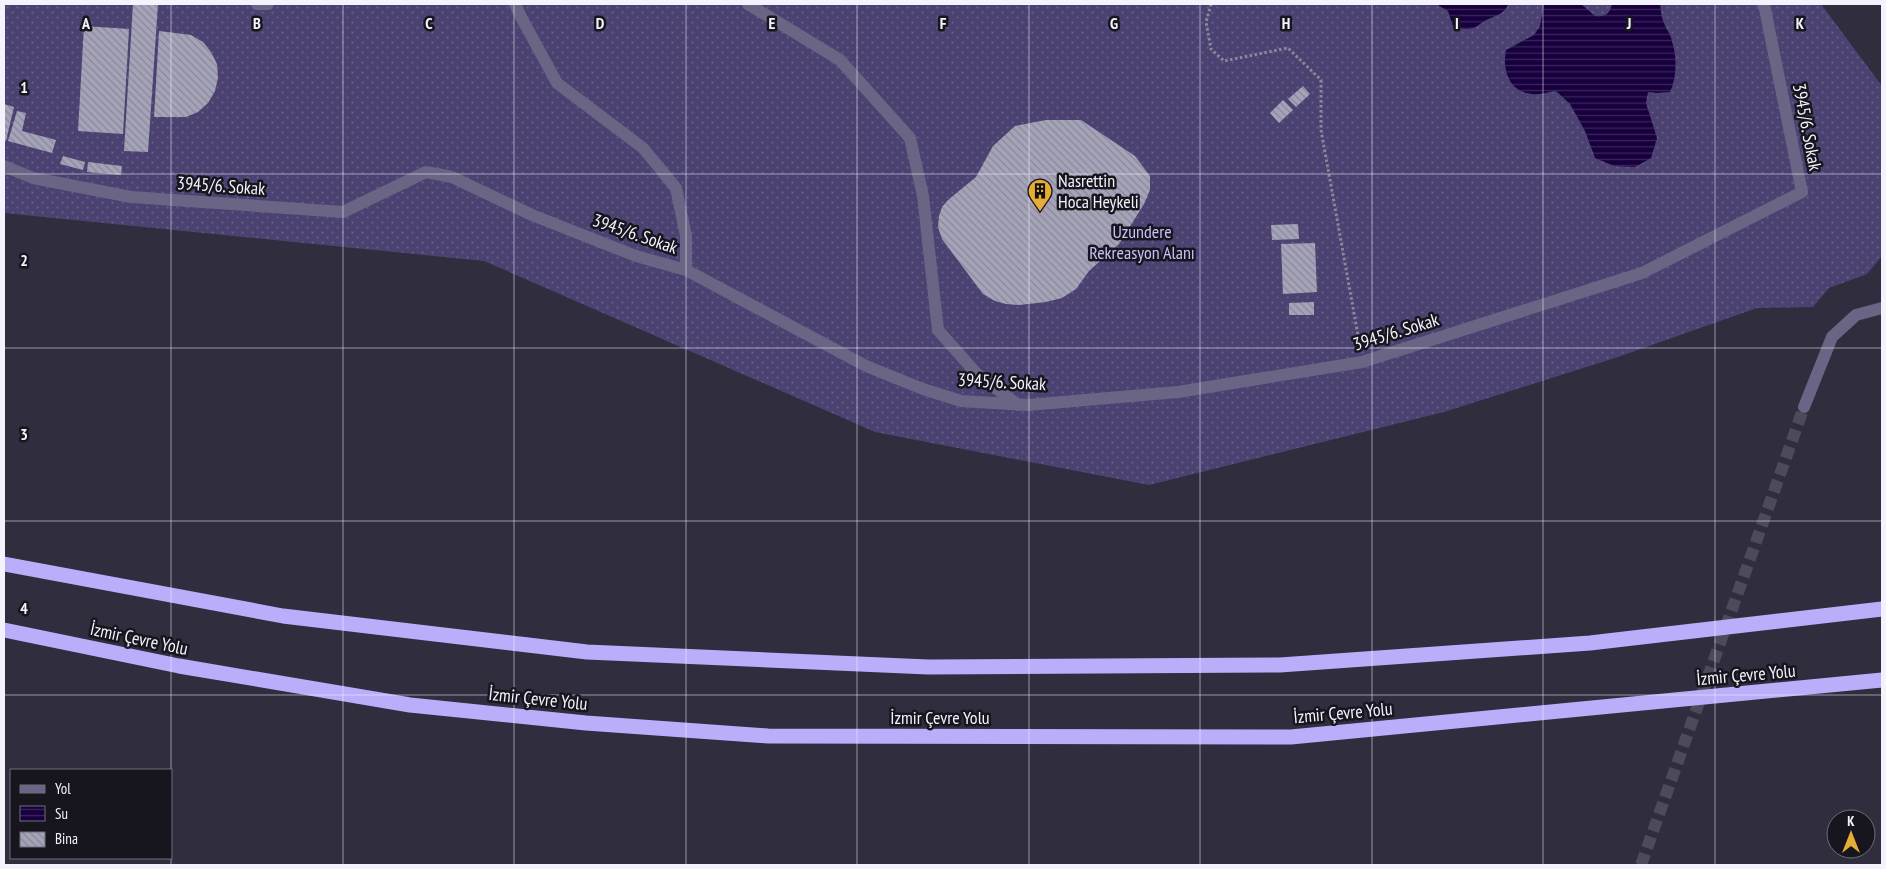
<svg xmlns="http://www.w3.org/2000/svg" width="1886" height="869" font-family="'PT Sans Narrow',sans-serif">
  <defs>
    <pattern id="grass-dots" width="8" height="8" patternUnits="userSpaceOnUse" patternTransform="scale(1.25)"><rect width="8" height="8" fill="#4b4271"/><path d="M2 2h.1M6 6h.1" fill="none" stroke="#655e86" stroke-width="1.8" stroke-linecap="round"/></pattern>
    <pattern id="water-rules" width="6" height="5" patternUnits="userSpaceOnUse" patternTransform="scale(1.25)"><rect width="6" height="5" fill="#18003f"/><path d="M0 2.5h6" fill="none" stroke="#3a265c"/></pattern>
    <pattern id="building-back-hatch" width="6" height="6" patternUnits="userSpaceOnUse" patternTransform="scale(1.25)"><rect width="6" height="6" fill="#a5a3b8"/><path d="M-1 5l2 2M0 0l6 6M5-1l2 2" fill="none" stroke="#898898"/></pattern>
  </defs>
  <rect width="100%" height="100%" fill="#2f2d3e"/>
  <polygon fill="url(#grass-dots)" points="4,4 1821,4 1882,86 1882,256 1867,274 1829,288 1813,307 1757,308 1615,358 1444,412 1149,485 875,432 484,261 4,213"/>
  <g fill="url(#water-rules)">
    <path d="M1436 4H1508C1505 15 1492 16 1483 22 1479 24 1477 27 1473 28 1466 30 1460 29 1453 26L1448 11Z"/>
    <path d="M1544 4H1581L1595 16C1605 17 1610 14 1612 4H1660C1661 10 1661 17 1664 23 1666 29 1671 35 1672 41 1677 57 1677 77 1670 92L1657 93 1648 92 1646 103 1657 138 1651 158 1635 167 1614 166 1595 158 1585 131 1570 104 1556 91C1548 92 1540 95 1532 94 1509 92 1502 70 1506 50L1534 35 1540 26Z"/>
  </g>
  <g fill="url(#building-back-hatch)">
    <polygon points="133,4 158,4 148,152 124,151"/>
    <polygon points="84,26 129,29 123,134 78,131"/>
    <polygon points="159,31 191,35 203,42 211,52 217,64 218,78 215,91 208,103 198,112 186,117 154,117"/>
    <polygon points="1303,86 1310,94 1296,107 1288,99"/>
    <polygon points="1283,100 1293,110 1279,123 1270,113"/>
    <polygon points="4,104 14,107 6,141 4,141"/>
    <polygon points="17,111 26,113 22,131 56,140 52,153 8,141"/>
    <polygon points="1046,120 1081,120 1135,156 1150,176 1150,190 1144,204 1119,244 1089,271 1076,289 1062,298 1046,302 1019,305 1006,304 995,301 983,294 942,239 938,227 939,216 942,207 948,200 976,177 993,146 1015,126"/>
    <polygon points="63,156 85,162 83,170 60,164"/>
    <polygon points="88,162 122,166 121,175 87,172"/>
    <polygon points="1298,224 1299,239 1272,240 1271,225"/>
    <polygon points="1315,243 1317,292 1283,294 1281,244"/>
    <polygon points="1314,302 1314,315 1289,315 1289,303"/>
  </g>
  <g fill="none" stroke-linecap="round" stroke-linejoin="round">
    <polyline stroke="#4c4b5b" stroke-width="12" stroke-dasharray="12 6" stroke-linecap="butt" points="1641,865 1804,407"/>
    <polyline stroke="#8a8997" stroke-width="3" stroke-dasharray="2.5 2.5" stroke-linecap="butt" points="1211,4 1206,22 1211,49 1224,61 1288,48 1321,80 1321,130 1359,341"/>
    <polyline stroke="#6a6584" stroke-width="12" points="4,166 33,178 131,197 343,212 426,172 452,177 532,215 636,256 686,270 866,366 923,389 961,401 1028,405 1178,392 1362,362 1642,273 1802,192 1765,9 1763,4"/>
    <polyline stroke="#6a6584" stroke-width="12" points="748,4 840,60 910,138 923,196 938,330 976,373 1018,405"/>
    <g stroke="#6a6584" stroke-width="12">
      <polyline points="257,4 268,4"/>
      <polyline points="515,4 521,17 557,83 643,148 676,188 686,236 686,270"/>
    </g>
    <polyline stroke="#6a6584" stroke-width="12" points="1804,407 1832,337 1856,315 1882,308"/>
    <g stroke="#baadfa" stroke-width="15">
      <polyline points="4,564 283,616 587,652 928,667 1280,665 1590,643 1882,609"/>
      <polyline points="4,630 179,666 410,705 586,723 768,736 1291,737 1882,680"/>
    </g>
  </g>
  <path fill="none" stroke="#f3f2fd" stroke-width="1" stroke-opacity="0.55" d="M171 4V865M343 4V865M514 4V865M686 4V865M857 4V865M1029 4V865M1200 4V865M1372 4V865M1543 4V865M1715 4V865M4 174H1882M4 348H1882M4 521H1882M4 695H1882"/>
  <defs>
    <symbol id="building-pin" viewBox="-11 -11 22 30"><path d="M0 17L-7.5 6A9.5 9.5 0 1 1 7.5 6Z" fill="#e6ad36" stroke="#17161e"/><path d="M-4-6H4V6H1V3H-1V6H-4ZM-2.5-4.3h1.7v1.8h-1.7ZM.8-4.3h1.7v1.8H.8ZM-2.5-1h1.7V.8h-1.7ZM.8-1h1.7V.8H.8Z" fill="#111"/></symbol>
  </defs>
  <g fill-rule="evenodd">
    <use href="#building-pin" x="1026" y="177" width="28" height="38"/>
  </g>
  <g text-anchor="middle" stroke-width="5" stroke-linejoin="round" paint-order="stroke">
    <g font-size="18" fill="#f3f2fd" stroke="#17161e">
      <text transform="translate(1807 127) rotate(79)" y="6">3945/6. Sokak</text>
      <text transform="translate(221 186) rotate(4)" y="6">3945/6. Sokak</text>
      <text transform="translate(635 234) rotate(19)" y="6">3945/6. Sokak</text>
      <text transform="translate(1396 332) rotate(-17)" y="6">3945/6. Sokak</text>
      <text transform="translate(1002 382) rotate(3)" y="6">3945/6. Sokak</text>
      <text transform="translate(139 639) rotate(12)" y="6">İzmir Çevre Yolu</text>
      <text transform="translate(1746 675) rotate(-5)" y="6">İzmir Çevre Yolu</text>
      <text transform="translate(538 699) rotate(6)" y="6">İzmir Çevre Yolu</text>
      <text transform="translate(1343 713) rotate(-5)" y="6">İzmir Çevre Yolu</text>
      <text x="940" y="724">İzmir Çevre Yolu</text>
    </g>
    <g font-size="18" fill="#f3f2fd" stroke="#17161e" text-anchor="start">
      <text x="1058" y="187">Nasrettin<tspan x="1058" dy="21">Hoca Heykeli</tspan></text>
    </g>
    <g font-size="18" fill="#c9c0fc" stroke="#17161e">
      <text x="1142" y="238">Uzundere<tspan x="1142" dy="21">Rekreasyon Alanı</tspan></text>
    </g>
  </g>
  <g font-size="16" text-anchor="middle" font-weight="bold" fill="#f3f2fd" stroke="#17161e" stroke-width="5" stroke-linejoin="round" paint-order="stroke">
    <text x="86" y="29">A</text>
    <text x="257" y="29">B</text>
    <text x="429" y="29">C</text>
    <text x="600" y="29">D</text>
    <text x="772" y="29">E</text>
    <text x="943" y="29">F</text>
    <text x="1114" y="29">G</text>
    <text x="1286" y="29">H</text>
    <text x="1457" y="29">I</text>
    <text x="1629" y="29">J</text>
    <text x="1800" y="29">K</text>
    <text x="24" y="93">1</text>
    <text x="24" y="266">2</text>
    <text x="24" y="440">3</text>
    <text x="24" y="614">4</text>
  </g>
  <rect width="1886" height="869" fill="none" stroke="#f3f2fd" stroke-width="10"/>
  <rect x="10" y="769" width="162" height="90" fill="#17161e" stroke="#6f6e77"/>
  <rect x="20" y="785" width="25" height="8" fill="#6a6584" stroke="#6f6e77"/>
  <text x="55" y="794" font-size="15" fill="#f3f2fd">Yol</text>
  <rect x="20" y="806" width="25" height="15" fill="url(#water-rules)" stroke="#6f6e77"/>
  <text x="55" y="819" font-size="15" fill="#f3f2fd">Su</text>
  <rect x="20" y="832" width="25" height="15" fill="url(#building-back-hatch)" stroke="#6f6e77"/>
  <text x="55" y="844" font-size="15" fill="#f3f2fd">Bina</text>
  <g transform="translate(1851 834)"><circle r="24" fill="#17161e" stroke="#6f6e77"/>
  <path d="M0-4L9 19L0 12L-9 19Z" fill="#e6ad36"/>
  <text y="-8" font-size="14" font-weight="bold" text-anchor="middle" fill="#f3f2fd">K</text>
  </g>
</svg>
